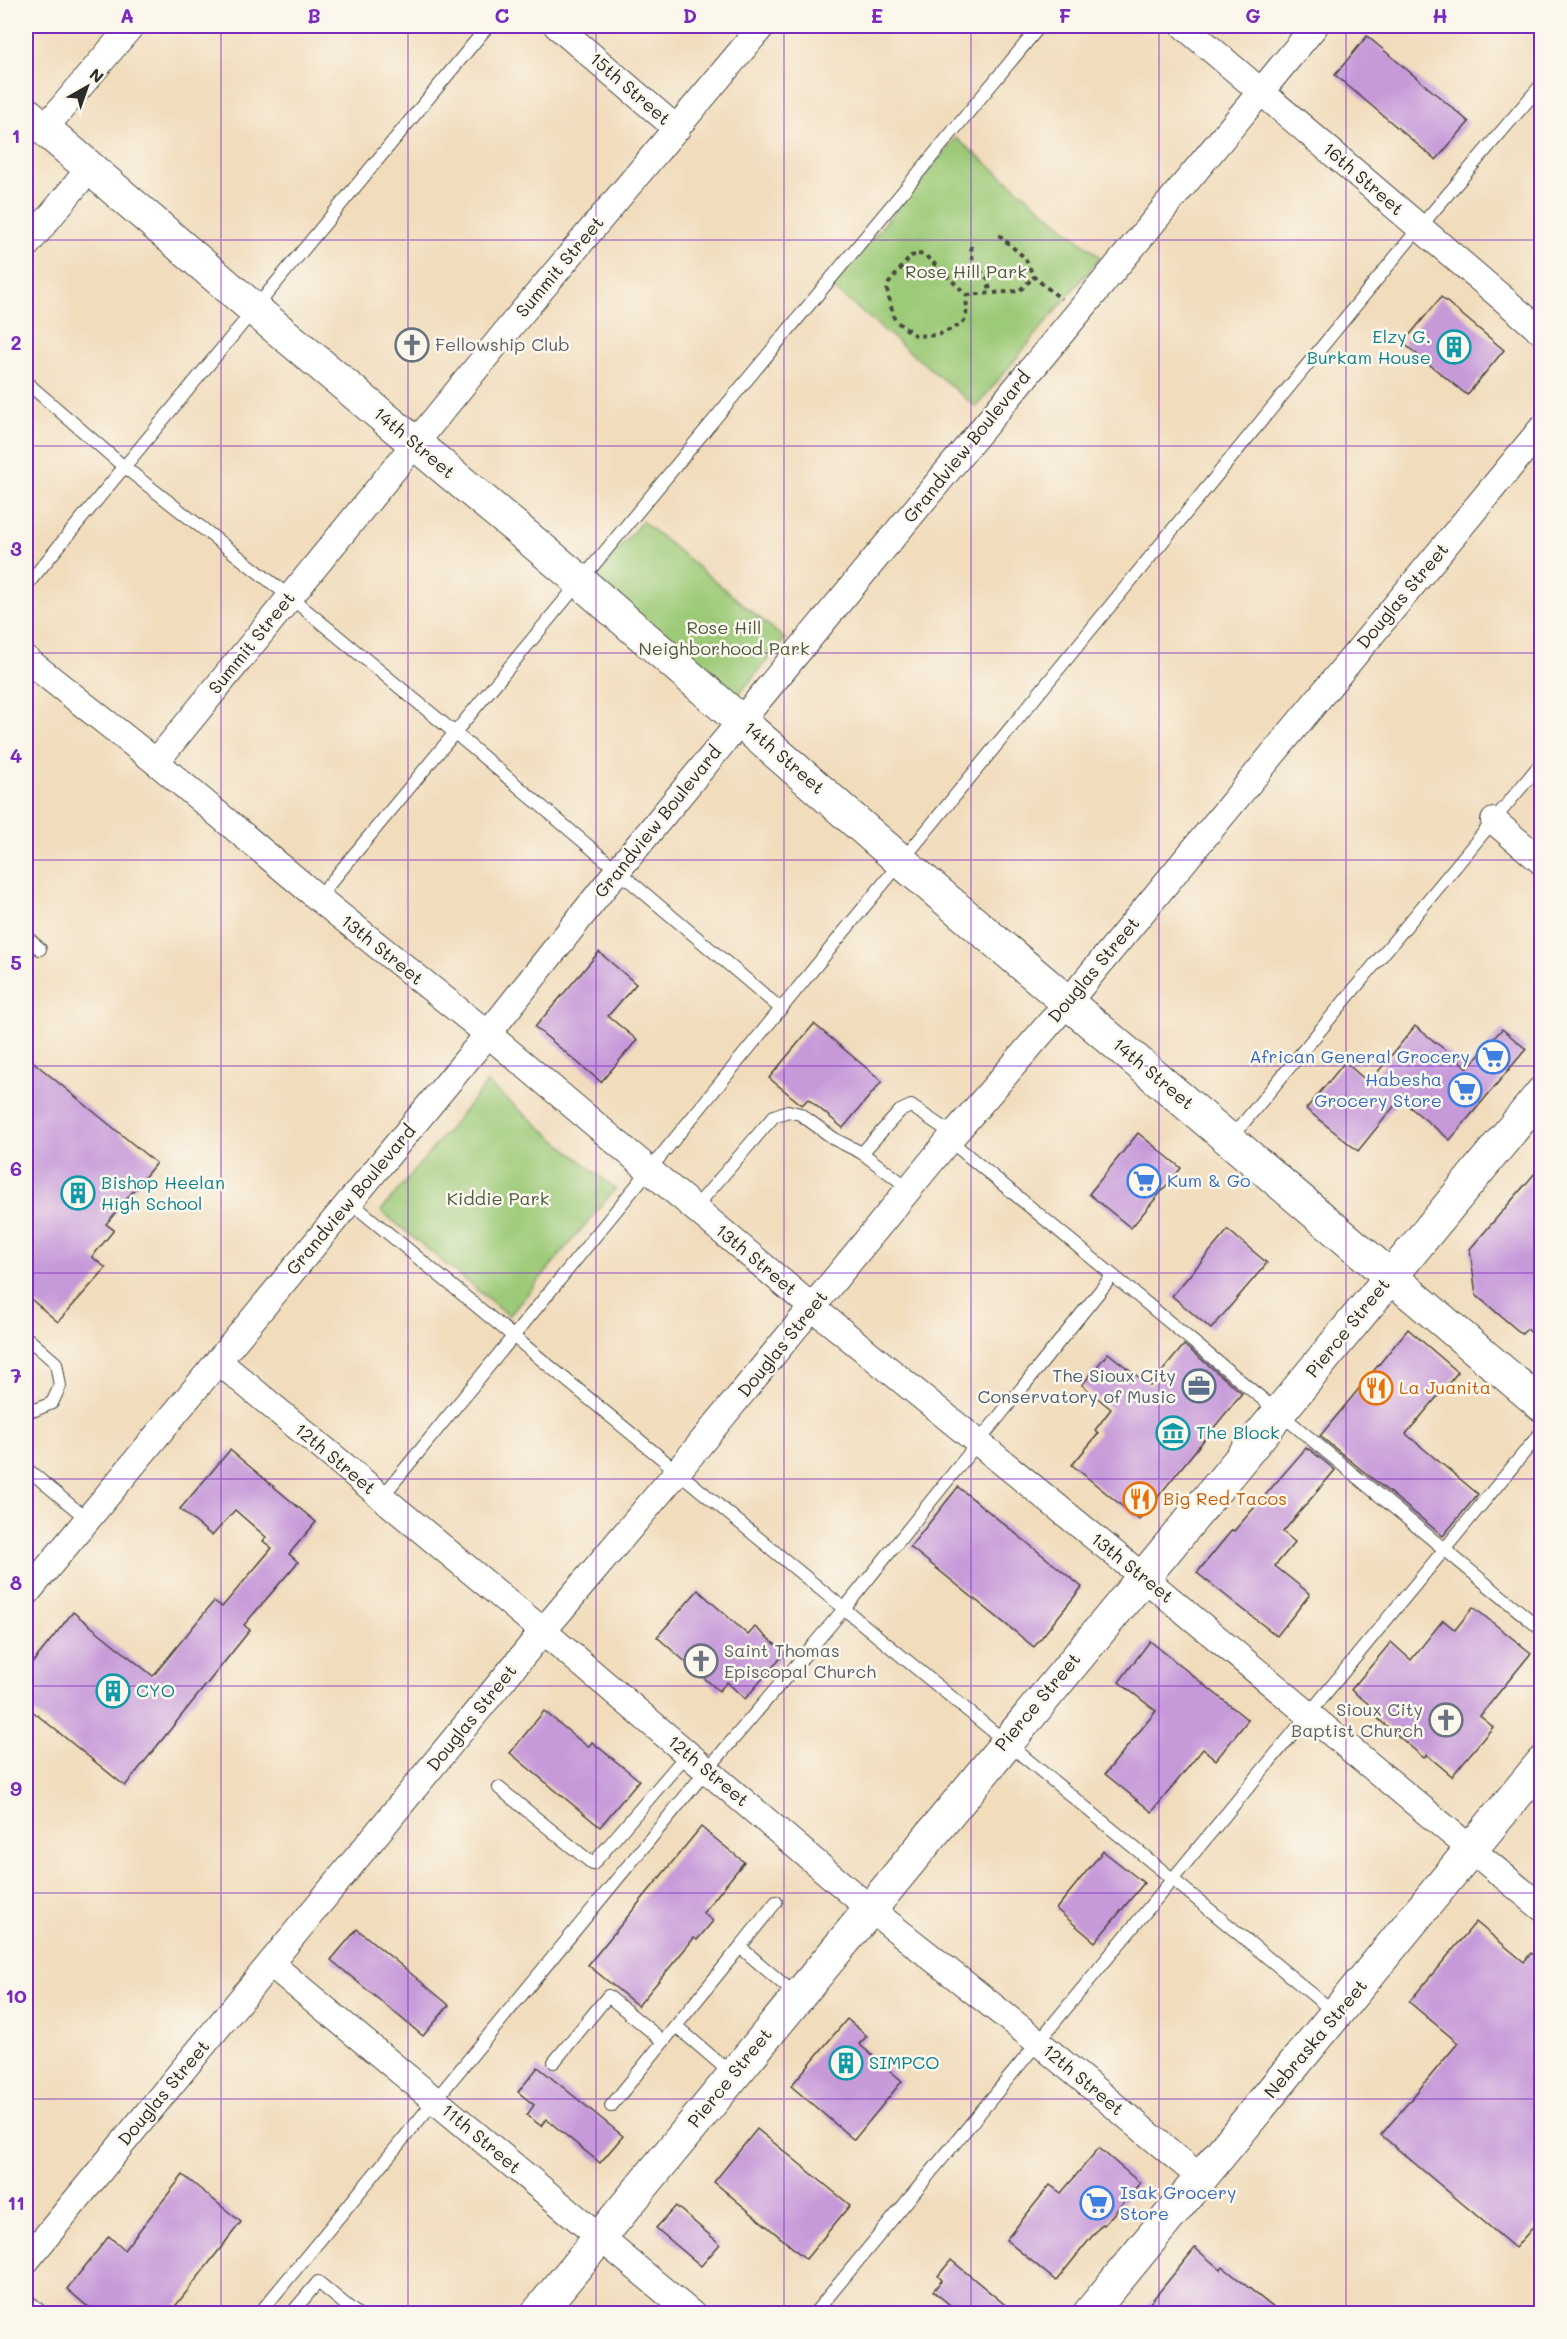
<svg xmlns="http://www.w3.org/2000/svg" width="1567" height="2339" font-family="Mali,sans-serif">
  <rect width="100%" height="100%" fill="#fbf7ec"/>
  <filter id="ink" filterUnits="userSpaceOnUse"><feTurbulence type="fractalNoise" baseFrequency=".0167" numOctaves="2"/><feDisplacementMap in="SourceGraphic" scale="12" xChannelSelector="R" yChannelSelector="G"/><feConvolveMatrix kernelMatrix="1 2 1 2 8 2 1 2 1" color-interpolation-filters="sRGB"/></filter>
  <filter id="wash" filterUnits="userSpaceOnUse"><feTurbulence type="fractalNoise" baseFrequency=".008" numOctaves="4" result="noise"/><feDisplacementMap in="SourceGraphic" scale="24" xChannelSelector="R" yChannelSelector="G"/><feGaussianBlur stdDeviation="1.35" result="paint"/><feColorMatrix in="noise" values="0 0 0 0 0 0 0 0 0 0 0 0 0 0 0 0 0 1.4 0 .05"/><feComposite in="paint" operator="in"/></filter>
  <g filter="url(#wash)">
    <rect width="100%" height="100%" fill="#f1dcbc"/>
    <g fill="#9dca78" stroke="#647a52" stroke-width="1.5">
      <polygon points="956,138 1100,257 976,407 832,287"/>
      <polygon points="642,521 785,639 736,698 594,580"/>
      <polygon points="487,1083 615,1189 509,1316 381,1211"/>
    </g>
    <g id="blocks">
      <g fill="#c699d9">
        <polygon points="1367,36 1469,122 1436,160 1335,75"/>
        <polygon points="1441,297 1504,350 1467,395 1403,343"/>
        <polygon points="599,952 636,984 608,1016 637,1040 601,1082 535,1027"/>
        <polygon points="814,1024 882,1081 843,1128 808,1099 802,1105 769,1078"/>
        <polygon points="1415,1026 1468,1068 1502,1029 1526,1049 1450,1140 1400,1099 1358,1151 1306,1109 1345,1062 1369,1083"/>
        <polygon points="26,1056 156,1163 106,1224 114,1230 92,1257 106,1268 58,1322 26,1295"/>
        <polygon points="1138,1133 1181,1168 1131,1228 1089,1194"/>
        <polygon points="1542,1165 1542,1236 1537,1242 1542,1306 1542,1341 1527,1329 1522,1334 1476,1295 1470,1249"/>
        <polygon points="1228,1230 1267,1263 1211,1329 1172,1296"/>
        <polygon points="1408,1329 1458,1372 1406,1434 1478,1494 1443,1536 1320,1436"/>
        <polygon points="1184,1345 1242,1393 1139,1520 1072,1465 1099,1433 1095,1430 1111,1409 1082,1385 1108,1353 1150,1386"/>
        <polygon points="1306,1448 1308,1450 1309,1449 1335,1470 1283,1532 1295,1542 1275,1566 1310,1594 1277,1636 1197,1573 1232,1530 1234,1531"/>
        <polygon points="230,1450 316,1522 289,1554 298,1562 244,1625 250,1630 125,1786 26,1706 26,1671 73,1612 153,1676 214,1601 222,1607 272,1548 263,1541 266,1537 235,1510 212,1536 180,1509"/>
        <polygon points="958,1487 1082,1587 1034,1647 910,1547"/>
        <polygon points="698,1590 748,1635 755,1627 785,1653 745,1699 727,1682 719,1691 657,1637"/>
        <polygon points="1473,1607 1531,1653 1480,1716 1493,1727 1452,1776 1427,1755 1424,1758 1376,1717 1380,1713 1351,1690 1391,1642 1411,1660 1443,1620 1455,1630"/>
        <polygon points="1150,1641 1248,1720 1216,1760 1203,1749 1152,1812 1105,1774 1156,1711 1119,1682"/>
        <polygon points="544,1711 588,1747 592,1742 639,1780 600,1827 510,1753"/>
        <polygon points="701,1827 744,1862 703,1913 713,1921 697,1940 694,1938 638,2006 588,1965"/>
        <polygon points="1103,1851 1144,1883 1095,1942 1056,1909"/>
        <polygon points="1476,1922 1524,1962 1531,1953 1542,1962 1542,2217 1515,2248 1381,2135 1458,2043 1409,2002"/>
        <polygon points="357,1929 449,2005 423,2036 331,1960"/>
        <polygon points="847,2019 867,2036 859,2044 902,2081 854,2140 791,2086"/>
        <polygon points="538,2067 623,2136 600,2163 546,2119 541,2126 527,2115 534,2105 518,2092"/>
        <polygon points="757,2129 850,2205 806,2259 714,2182"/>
        <polygon points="1099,2148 1140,2183 1104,2225 1102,2224 1056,2281 1006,2240 1050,2185 1061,2193"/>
        <polygon points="183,2175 241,2222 170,2313 95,2313 67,2289 109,2236 124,2250"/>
        <polygon points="676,2206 720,2244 701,2266 656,2228"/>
        <polygon points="1195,2248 1221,2270 1223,2267 1280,2313 1142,2313"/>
        <polygon points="951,2260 1015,2313 960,2313 933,2291 942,2280 938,2276"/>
      </g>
    </g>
  </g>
  <g filter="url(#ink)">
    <use href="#blocks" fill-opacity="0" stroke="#494641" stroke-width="1.5"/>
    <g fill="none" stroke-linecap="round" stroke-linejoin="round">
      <defs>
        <g id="service">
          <polyline points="26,382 123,466 290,597 455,733 780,1008"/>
          <polyline points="26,586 488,26"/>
          <polyline points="318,898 1040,26"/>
          <polyline points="26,936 40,949"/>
          <polyline points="1231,1138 1542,762"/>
          <polyline points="949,1140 1542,1630"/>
          <polyline points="862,1153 900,1111 911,1106 954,1135"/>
          <polyline points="349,1201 1335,2013"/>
          <polyline points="694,1209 774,1116 788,1111 800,1114 836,1140 862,1153 910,1189"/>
          <polyline points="26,1337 56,1363 60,1386 52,1403 35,1410 26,1408"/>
          <polyline points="26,1468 87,1519"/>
          <polyline points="382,1497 1419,228 1542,84"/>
          <polyline points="499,1788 593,1864 687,1754"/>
          <polyline points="776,1902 740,1947 796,1995"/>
          <polyline points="676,2026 732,2074"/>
          <polyline points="554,2062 608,1996 663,2041"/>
          <polyline points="611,2106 740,1947"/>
          <polyline points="259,2314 707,1770 844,1609 1112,1276"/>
          <polyline points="291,2314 318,2282 357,2314"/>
          <polyline points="814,2314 1542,1431"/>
        </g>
        <g id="minor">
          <polyline points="557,26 677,129"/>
          <polyline points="1184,26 1542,332"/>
          <polyline points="44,129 131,26"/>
          <polyline points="26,246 89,169"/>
          <polyline points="26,659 156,762 318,898 488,1034 813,1308 1142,1576 1542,1908"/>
          <polyline points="156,762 509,328 762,26"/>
          <polyline points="1494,821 1542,862"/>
          <polyline points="218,1361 543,1631 869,1908 1038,2042 1201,2178"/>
          <polyline points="26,1594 488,1034 617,871 1315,26"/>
          <polyline points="271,1964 692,2314"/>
          <polyline points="26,2261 543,1631 678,1471 949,1140 1068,1002 1542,428"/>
          <polyline points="26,2308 33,2314"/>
        </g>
        <g id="secondary">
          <polyline points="26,113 254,309 581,582 902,862 1542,1405"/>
          <polyline points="537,2314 1542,1093"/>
          <polyline points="1089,2314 1542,1763"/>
        </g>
      </defs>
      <use href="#service" stroke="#494641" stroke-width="14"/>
      <use href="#minor" stroke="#494641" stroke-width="28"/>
      <use href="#secondary" stroke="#494641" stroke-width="35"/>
      <g stroke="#494641" stroke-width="4" stroke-dasharray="4.5 4.5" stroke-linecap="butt">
        <polyline points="999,235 1025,258 1034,277 1061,299"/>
        <polyline points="971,246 973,263 988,279 990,293"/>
        <polygon points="918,254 925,255 967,295 966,319 960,325 938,335 916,336 897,322 894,318 887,290 889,283 911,256"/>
        <polyline points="967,295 1019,291 1034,277"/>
      </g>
      <use href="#service" stroke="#fff" stroke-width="12"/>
      <use href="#minor" stroke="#fff" stroke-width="26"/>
      <use href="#secondary" stroke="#fff" stroke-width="33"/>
    </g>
  </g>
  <path fill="none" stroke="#7b2cbf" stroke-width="1.5" stroke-opacity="0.55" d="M221 26V2314M408 26V2314M596 26V2314M784 26V2314M971 26V2314M1159 26V2314M1346 26V2314M26 240H1542M26 446H1542M26 653H1542M26 860H1542M26 1066H1542M26 1273H1542M26 1479H1542M26 1686H1542M26 1893H1542M26 2099H1542"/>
  <defs>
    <symbol id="church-ring" viewBox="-11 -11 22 22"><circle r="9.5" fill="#fbf7ec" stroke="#6b7280" stroke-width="1.5"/><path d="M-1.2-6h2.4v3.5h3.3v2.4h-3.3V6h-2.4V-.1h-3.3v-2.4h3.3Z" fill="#6b7280"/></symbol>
    <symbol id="building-ring" viewBox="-11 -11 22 22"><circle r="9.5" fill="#fbf7ec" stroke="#0f9aa8" stroke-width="1.5"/><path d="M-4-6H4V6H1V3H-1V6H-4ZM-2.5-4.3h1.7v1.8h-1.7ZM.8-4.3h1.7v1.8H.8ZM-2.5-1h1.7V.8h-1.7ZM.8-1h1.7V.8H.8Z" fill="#0f9aa8"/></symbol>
    <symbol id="supermarket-ring" viewBox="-11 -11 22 22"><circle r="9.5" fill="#fbf7ec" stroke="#3f7fe0" stroke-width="1.5"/><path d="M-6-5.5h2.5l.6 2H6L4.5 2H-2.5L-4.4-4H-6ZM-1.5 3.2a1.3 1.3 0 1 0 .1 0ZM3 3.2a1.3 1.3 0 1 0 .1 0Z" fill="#3f7fe0"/></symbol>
    <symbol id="office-ring" viewBox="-11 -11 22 22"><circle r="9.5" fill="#fbf7ec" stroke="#5c6f8a" stroke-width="1.5"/><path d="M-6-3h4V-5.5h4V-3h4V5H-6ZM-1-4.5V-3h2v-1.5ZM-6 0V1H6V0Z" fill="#5c6f8a"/></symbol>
    <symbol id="restaurant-ring" viewBox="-11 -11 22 22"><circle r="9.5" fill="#fbf7ec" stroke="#e8710a" stroke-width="1.5"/><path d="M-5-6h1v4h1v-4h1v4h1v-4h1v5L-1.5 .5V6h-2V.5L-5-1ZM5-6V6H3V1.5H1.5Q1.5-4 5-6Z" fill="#e8710a"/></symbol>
    <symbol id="museum-ring" viewBox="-11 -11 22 22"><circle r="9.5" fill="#fbf7ec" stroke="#0f9aa8" stroke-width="1.5"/><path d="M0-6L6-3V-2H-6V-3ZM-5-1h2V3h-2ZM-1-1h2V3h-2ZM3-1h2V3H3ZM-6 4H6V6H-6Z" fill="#0f9aa8"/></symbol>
  </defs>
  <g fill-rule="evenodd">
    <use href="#church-ring" x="393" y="326" width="38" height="38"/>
    <use href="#building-ring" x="1435" y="328" width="38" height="38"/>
    <use href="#supermarket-ring" x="1474" y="1038" width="38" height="38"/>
    <use href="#supermarket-ring" x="1446" y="1071" width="38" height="38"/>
    <use href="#supermarket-ring" x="1125" y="1162" width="38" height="38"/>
    <use href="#building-ring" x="59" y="1174" width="38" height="38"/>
    <use href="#office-ring" x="1180" y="1367" width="38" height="38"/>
    <use href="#restaurant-ring" x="1357" y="1369" width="38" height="38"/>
    <use href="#museum-ring" x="1154" y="1414" width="38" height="38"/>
    <use href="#restaurant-ring" x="1121" y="1480" width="38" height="38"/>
    <use href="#church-ring" x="682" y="1642" width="38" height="38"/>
    <use href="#building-ring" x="94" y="1672" width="38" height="38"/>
    <use href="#church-ring" x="1427" y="1701" width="38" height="38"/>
    <use href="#building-ring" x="827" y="2044" width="38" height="38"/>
    <use href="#supermarket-ring" x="1078" y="2184" width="38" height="38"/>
  </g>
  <g text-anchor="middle" stroke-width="5" stroke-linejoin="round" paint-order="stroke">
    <g font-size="18" fill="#2b2b2b" stroke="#fbf7ec">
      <text transform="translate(630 89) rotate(41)" y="6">15th Street</text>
      <text transform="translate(1363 179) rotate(41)" y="6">16th Street</text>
      <text transform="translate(560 267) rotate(-50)" y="6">Summit Street</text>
      <text transform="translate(414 443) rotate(40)" y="6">14th Street</text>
      <text transform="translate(967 447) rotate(-51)" y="6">Grandview Boulevard</text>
      <text transform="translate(1403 596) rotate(-50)" y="6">Douglas Street</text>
      <text transform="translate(252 643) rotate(-51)" y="6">Summit Street</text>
      <text transform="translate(784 758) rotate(41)" y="6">14th Street</text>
      <text transform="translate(658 822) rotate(-51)" y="6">Grandview Boulevard</text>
      <text transform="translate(382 950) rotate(39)" y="6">13th Street</text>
      <text transform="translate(1094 970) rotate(-50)" y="6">Douglas Street</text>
      <text transform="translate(1153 1074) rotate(40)" y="6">14th Street</text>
      <text transform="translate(351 1200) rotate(-50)" y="6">Grandview Boulevard</text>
      <text transform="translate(756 1260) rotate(40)" y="6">13th Street</text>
      <text transform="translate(1348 1328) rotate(-51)" y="6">Pierce Street</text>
      <text transform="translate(783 1344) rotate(-51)" y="6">Douglas Street</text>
      <text transform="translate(335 1459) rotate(40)" y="6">12th Street</text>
      <text transform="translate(1132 1568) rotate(39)" y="6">13th Street</text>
      <text transform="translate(1038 1702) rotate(-50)" y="6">Pierce Street</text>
      <text transform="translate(472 1718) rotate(-51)" y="6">Douglas Street</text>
      <text transform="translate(708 1771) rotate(40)" y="6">12th Street</text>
      <text transform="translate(1316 2039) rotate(-50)" y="6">Nebraska Street</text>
      <text transform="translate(730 2078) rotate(-51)" y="6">Pierce Street</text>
      <text transform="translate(1083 2080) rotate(40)" y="6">12th Street</text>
      <text transform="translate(164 2093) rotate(-50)" y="6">Douglas Street</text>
      <text transform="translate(481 2139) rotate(40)" y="6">11th Street</text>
    </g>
    <g font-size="18" fill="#4d5b42" stroke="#fbf7ec">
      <text x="966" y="278">Rose Hill Park</text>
      <text x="724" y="634">Rose Hill<tspan x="724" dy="21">Neighborhood Park</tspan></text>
      <text x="498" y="1205">Kiddie Park</text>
    </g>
    <g font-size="18" fill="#0d838f" stroke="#fbf7ec" text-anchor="start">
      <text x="1431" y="343" text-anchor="end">Elzy G.<tspan x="1431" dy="21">Burkam House</tspan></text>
      <text x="101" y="1189">Bishop Heelan<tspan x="101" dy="21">High School</tspan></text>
      <text x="1196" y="1439">The Block</text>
      <text x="136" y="1697">CYO</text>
      <text x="869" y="2069">SIMPCO</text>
    </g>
    <g font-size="18" fill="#5b616d" stroke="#fbf7ec" text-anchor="start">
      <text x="435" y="351">Fellowship Club</text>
      <text x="724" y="1657">Saint Thomas<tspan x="724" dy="21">Episcopal Church</tspan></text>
      <text x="1423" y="1716" text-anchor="end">Sioux City<tspan x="1423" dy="21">Baptist Church</tspan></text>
    </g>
    <g font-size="18" fill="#366cbe" stroke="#fbf7ec" text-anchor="end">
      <text x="1470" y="1063">African General Grocery</text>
      <text x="1442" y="1086">Habesha<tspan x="1442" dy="21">Grocery Store</tspan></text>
      <text x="1167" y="1187" text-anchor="start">Kum &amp; Go</text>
      <text x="1120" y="2199" text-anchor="start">Isak Grocery<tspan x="1120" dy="21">Store</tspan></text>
    </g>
    <g font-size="18" fill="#4e5e75" stroke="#fbf7ec" text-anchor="end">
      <text x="1176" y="1382">The Sioux City<tspan x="1176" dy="21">Conservatory of Music</tspan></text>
    </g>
    <g font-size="18" fill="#c56008" stroke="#fbf7ec" text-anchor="start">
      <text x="1399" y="1394">La Juanita</text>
      <text x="1163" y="1505">Big Red Tacos</text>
    </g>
  </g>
  <rect width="1567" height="2339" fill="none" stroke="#fbf7ec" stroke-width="66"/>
  <g transform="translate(87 87) rotate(40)" stroke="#fbf7ec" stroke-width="4.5" paint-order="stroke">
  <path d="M0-4.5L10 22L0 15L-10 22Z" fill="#2b2b2b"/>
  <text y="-9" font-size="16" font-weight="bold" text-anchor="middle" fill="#2b2b2b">N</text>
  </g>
  <rect x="33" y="33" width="1501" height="2273" fill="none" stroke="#7b2cbf" stroke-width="2"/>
  <g font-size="20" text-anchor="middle" font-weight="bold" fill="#7b2cbf">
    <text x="127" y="23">A</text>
    <text x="314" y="23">B</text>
    <text x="502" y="23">C</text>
    <text x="690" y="23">D</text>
    <text x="877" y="23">E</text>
    <text x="1065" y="23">F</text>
    <text x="1253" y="23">G</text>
    <text x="1440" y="23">H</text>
    <text x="16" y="143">1</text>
    <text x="16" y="350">2</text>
    <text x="16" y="556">3</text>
    <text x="16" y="763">4</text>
    <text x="16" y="970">5</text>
    <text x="16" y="1176">6</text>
    <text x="16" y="1383">7</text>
    <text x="16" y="1590">8</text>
    <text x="16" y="1796">9</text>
    <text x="16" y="2003">10</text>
    <text x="16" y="2210">11</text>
  </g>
</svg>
